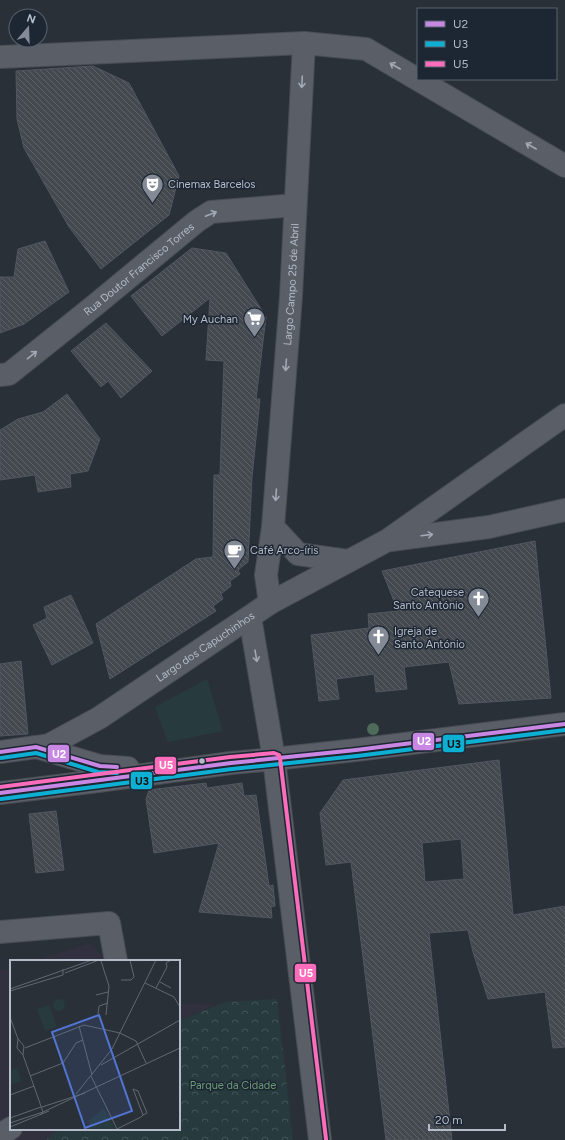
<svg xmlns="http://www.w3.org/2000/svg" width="565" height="1140" font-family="Figtree,sans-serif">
  <defs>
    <pattern id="park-crowns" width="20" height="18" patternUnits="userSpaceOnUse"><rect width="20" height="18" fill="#273a3e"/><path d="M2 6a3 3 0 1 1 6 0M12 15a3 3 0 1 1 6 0" fill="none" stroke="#445559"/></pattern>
    <pattern id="building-back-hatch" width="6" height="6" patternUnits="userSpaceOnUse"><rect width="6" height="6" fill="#444950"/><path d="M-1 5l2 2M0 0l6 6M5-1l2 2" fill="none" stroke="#5d6168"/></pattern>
  </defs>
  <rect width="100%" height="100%" fill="#2a3038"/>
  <g fill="#31303e">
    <polygon points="91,943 106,961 33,961"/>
    <polygon points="11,968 11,1129 61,1129 46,1140 0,1140 0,971"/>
    <polygon points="179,1003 215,1005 179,1021"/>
  </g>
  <polygon fill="#273a3e" points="207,679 223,731 168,742 155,707"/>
  <polygon fill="url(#park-crowns)" points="277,999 293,1140 46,1140 61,1129 179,1129 179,1021 225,1002"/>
  <g fill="url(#building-back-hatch)" stroke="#52575f" fill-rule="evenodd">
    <polygon points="93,66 129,83 179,176 169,215 101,269 69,227 24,148 17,119 16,71"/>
    <polygon points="45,241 69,292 24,324 0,333 0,277 14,277 18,249"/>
    <polygon points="192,248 226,253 266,317 256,399 260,399 252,477 248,562 238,570 240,574 230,581 231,586 221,594 223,599 213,606 216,611 110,679 96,624 196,559 213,557 214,475 220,475 224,361 206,360 210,298 162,336 131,296"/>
    <polygon points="106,323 152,371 121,398 108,381 101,387 71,351"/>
    <polygon points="67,394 100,439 88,471 70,474 71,487 38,492 35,475 0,480 0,430 18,419 43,412"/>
    <polygon points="535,541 551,698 459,704 449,662 404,667 407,689 376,692 374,674 336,679 339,699 319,701 311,635 369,628 368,614 398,611 382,571"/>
    <polygon points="71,595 93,643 52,665 33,625 47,618 44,607"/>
    <polygon points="21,661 28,734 0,736 0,664"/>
    <path d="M499 760 513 915 565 906V1047L553 1048 545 992 488 999 473 952 468 930 429 933 452 1140H386L351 862 326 865 320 813 343 780ZM461 839 464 879 425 882 422 843Z"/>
    <polygon points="206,783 207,788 242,783 244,796 256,795 269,886 273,885 275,906 271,907 272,918 199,912 219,843 154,853 146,799 149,790"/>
    <polygon points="56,811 64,870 36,873 29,814"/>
  </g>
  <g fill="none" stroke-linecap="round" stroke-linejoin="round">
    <defs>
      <g id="minor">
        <polyline points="0,57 304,43 366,49 565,166"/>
        <path id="s1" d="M0 375 9 374 94 306 197 221 211 212 295 205"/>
        <polyline points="273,527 298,554 348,561"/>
        <polyline points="391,540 489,527 565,510"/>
        <path id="s2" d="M270 603 266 575 273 527 291 296 304 43"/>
        <polyline points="250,617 274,759 320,1140"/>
        <path id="s3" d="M36 747 49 745 99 718 270 603 388 540 565 415"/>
        <polyline points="0,752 36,747 100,766 128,768"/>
        <polyline points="0,793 98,781 231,763 274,759 356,750 565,724"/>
        <polyline points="0,932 109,923 116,961"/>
        <polyline points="0,1135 11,1128"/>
      </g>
    </defs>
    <use href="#minor" stroke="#484c53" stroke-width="24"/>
    <use href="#minor" stroke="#5a5e66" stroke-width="22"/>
    <defs>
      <g id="bus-1">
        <polyline points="0,752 36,747 100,766 117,767"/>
        <polyline points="0,793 231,763 356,750 565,724"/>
      </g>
      <g id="bus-2">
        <polyline points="1,758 36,753 98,772 117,773"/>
        <polyline points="1,799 232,769 357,756 565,730"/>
      </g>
      <polyline id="bus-3" points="0,787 230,757 274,753 279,755 280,758 326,1139"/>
    </defs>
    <use href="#bus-1" stroke="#1d2633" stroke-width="7"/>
    <use href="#bus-2" stroke="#1d2633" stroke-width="7"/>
    <use href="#bus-3" stroke="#1d2633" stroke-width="7"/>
    <use href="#bus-1" stroke="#c787e3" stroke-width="4"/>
    <use href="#bus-2" stroke="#0dafd3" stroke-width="4"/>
    <use href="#bus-3" stroke="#fb6dba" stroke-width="4"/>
  </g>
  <circle fill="#4e6a5a" cx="373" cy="729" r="6"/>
  <defs><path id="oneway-shaft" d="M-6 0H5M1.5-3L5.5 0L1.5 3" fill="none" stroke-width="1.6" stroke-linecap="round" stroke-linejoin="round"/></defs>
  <g stroke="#a2a9b5">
    <use href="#oneway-shaft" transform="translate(395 66) rotate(-150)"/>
    <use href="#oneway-shaft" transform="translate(302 82) rotate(93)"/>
    <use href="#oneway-shaft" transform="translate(531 146) rotate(-150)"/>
    <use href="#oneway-shaft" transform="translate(211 214) rotate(-21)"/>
    <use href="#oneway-shaft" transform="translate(32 355) rotate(-39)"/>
    <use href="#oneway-shaft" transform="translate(286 365) rotate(94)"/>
    <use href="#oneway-shaft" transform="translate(276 495) rotate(94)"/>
    <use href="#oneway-shaft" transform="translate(427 535) rotate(-7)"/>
    <use href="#oneway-shaft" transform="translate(256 656) rotate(80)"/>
  </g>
  <defs>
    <symbol id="theatre-pin" viewBox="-11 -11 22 30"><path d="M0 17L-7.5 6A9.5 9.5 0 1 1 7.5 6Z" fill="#848b96" stroke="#1d2633"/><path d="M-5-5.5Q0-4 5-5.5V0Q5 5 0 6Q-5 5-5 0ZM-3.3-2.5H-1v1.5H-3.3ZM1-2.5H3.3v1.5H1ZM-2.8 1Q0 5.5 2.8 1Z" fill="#fff"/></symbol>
    <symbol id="supermarket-pin" viewBox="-11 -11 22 30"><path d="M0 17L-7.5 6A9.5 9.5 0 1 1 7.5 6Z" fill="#848b96" stroke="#1d2633"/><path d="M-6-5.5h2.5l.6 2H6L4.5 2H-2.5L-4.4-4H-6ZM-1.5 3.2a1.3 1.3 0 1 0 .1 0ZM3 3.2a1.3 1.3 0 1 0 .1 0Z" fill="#fff"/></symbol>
    <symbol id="cafe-pin" viewBox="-11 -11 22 30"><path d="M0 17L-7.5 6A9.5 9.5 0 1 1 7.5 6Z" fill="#848b96" stroke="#1d2633"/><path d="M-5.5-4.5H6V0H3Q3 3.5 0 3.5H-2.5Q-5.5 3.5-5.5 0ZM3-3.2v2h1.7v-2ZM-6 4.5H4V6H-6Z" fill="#fff"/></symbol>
    <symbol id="church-pin" viewBox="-11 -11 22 30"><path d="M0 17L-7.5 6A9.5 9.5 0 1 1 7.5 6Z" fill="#848b96" stroke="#1d2633"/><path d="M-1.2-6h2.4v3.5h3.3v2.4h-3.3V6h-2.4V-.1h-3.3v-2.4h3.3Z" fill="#fff"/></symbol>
  </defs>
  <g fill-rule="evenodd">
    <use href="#theatre-pin" x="140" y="172" width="25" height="34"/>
    <use href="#supermarket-pin" x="242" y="306" width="25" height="34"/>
    <use href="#cafe-pin" x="222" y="538" width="25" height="34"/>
    <use href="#church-pin" x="466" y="586" width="25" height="34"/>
    <use href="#church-pin" x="366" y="624" width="25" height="34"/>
  </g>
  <circle fill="#b4bcc9" stroke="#1d2633" stroke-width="1.5" cx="202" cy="761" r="3.5"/>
  <g text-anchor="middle" stroke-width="3" stroke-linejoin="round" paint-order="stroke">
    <g font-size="11" fill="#b4bcc9" stroke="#1d2633" text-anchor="start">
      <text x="168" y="188">Cinemax Barcelos</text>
      <text x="238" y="323" text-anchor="end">My Auchan</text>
      <text x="250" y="554">Café Arco-íris</text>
      <text x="464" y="596" text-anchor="end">Catequese<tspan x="464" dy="13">Santo António</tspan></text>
      <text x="394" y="635">Igreja de<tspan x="394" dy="13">Santo António</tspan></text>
    </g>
    <g font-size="11" fill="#b4bcc9" stroke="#1d2633">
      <text dy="4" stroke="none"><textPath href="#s1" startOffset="176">Rua Doutor Francisco Torres</textPath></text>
      <text dy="4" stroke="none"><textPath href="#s2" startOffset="320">Largo Campo 25 de Abril</textPath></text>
      <text dy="4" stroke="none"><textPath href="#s3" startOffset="198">Largo dos Capuchinhos</textPath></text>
    </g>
    <g font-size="11" fill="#6b9a76" stroke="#1d2633">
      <text x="233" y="1089">Parque da Cidade</text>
    </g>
  </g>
  <g transform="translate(10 960)">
    <rect width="170" height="170" fill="#2a3038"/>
    <path d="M43 45a6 6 0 1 1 12 0a6 6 0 1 1-12 0ZM39 45 47 67 35 71 27 49ZM7 108 11 121 0 125V110Z" fill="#273a3e"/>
    <path d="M94 148 105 170H76L80 164 78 161Z" fill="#273a3e"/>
    <path fill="none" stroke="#616872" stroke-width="1" d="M91 1 99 26 96 55M55 13 89 0M111 20H121L124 17 120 0M150 22 161 28M135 23 164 37 170 47M146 28 157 7 156 3 161 0M0 29 82 0M0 31 53 15V9M86 35 98 32M88 54 89 46 98 43M0 57 8 79 14 86 13 95 33 152 0 163M69 66 82 115M8 79 7 88 13 95M15 88 74 65 110 73 126 81 136 103M91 105 170 60M20 116 53 103 66 83 73 80M81 116 107 169M66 134 102 89 146 0M0 135 24 126M32 147 75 133M31 155 33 152 170 88M0 158 31 147M0 167 39 151M107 169 131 157 133 155 137 153 128 131 123 129 133 155"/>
    <path fill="#5274d3" fill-opacity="0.15" stroke="#5274d3" stroke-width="2" d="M89 55 122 151 75 168 42 72Z"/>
    <rect width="170" height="170" fill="none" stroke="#b4bcc9" stroke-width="2"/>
  </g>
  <g stroke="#1d2633" stroke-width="1.5">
    <rect x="412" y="732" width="23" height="19" rx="4" fill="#c787e3"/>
    <rect x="442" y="734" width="23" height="19" rx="4" fill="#0dafd3"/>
    <rect x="47" y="744" width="23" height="19" rx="4" fill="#c787e3"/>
    <rect x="154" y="756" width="23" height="19" rx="4" fill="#fb6dba"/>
    <rect x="130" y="771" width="23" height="19" rx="4" fill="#0dafd3"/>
    <rect x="294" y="963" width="23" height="20" rx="4" fill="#fb6dba"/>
  </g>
  <g font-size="11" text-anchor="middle" font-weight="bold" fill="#fff">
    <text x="424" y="745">U2</text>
    <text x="59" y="758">U2</text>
    <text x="166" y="769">U5</text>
    <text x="306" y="977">U5</text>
  </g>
  <g font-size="11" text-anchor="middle" font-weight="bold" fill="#111">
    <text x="454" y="748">U3</text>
    <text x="142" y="785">U3</text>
  </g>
  <rect x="417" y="8" width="140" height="72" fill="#1d2633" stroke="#59626f"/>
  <rect x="425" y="21" width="20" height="6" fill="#c787e3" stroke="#59626f"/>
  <text x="453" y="28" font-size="12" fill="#b4bcc9">U2</text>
  <rect x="425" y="41" width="20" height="6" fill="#0dafd3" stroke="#59626f"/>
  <text x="453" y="48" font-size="12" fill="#b4bcc9">U3</text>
  <rect x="425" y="61" width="20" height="6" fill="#fb6dba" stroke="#59626f"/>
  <text x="453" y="68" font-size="12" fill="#b4bcc9">U5</text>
  <g transform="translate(28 28) rotate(19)"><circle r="19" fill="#1d2633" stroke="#59626f"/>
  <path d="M0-3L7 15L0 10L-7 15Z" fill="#848b96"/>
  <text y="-6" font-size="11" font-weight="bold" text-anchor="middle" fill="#b4bcc9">N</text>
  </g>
  <path d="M429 1124v6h76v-6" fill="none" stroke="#b4bcc9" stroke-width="2"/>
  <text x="435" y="1124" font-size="12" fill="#b4bcc9" stroke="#1d2633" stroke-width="3" paint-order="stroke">20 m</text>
</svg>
